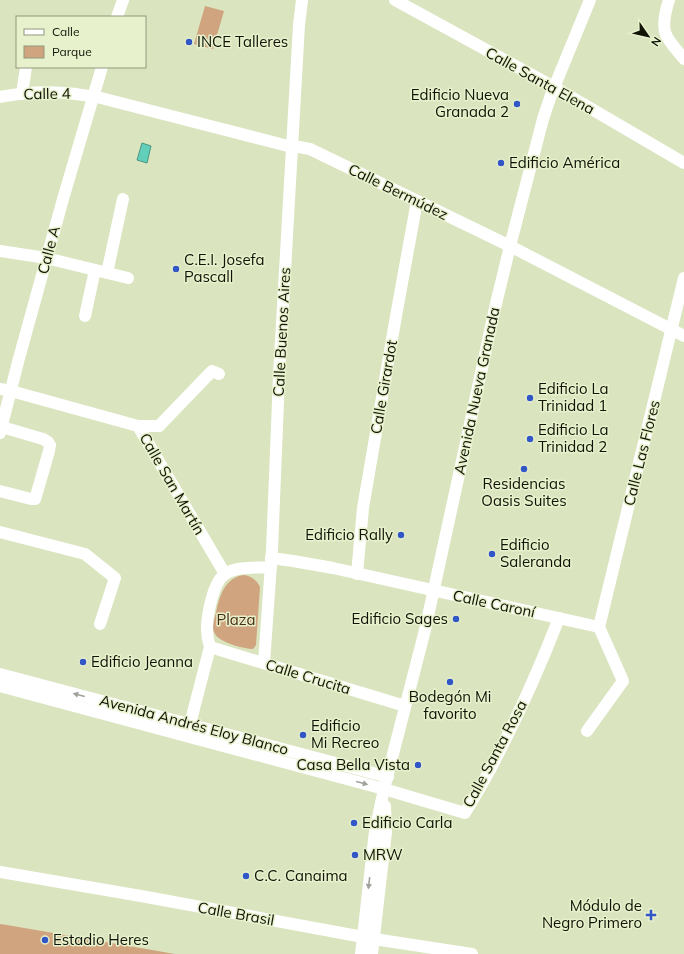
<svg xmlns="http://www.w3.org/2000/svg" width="684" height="954" font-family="Mulish,sans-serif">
  <rect width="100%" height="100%" fill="#dae4bf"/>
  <g fill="#d0a47f">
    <polygon points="205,6 224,11 213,49 194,44"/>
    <path d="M244 575C251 576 257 580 260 587L256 645 253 649H252C242 648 221 643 215 634 211 627 214 620 216 613 219 597 225 577 244 575Z"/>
    <polygon points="0,924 7,925 175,954 0,954"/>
  </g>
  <polygon fill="#61cfb9" stroke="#499783" points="142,143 151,146 147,163 137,160"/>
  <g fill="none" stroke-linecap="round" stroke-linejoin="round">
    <g stroke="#fff" stroke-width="12">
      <polyline points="395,0 554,87 684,163"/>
      <path d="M669 0C666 9 663 23 665 32 668 42 678 51 684 59"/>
      <polyline points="117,17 123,0"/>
      <polyline points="22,94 26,67"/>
      <path d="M0 97C33 90 68 91 101 98L292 147H299L310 149 510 246 684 336"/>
      <polyline points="0,251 46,258 128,278"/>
      <polyline points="107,273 123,199"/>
      <polyline points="85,316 95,270"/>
      <polyline points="0,389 11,391 138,426 225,574"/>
      <polyline points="138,426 159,426 212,371 219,374"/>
      <polyline points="0,433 18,362 63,199 102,67"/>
      <polyline points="0,491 31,499 35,499 36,496 49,451 50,445 48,442 43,439 2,427"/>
      <polyline points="0,532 85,554 115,578 100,624"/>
      <polyline points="271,558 293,561 333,568 599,627"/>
      <polyline points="357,574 363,508 396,316 417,201"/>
      <polyline points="599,627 684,278"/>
      <polyline points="210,647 405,706"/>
      <polyline points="264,663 272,550 279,376 299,25 302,0"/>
      <polyline points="0,674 388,777"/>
      <path d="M0 686 384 789 465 813C475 796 486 778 495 760 519 714 540 667 559 618"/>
      <path d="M190 724 210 647C208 641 207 635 207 629 207 615 213 582 225 574 236 566 258 568 271 567"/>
      <polyline points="587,731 623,681 599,627"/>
      <polyline points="0,872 141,896 374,939 472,954"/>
      <polyline points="361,954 375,831 384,789 425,630 465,447 495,308 510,246 543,119 551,95 590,0"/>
      <polyline points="372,954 386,832 385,806"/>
    </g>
  </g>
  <defs><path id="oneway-solid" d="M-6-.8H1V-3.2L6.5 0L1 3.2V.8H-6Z"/></defs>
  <g fill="#9fa19b">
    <use href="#oneway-solid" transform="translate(79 695) rotate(-165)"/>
    <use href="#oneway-solid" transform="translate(362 783) rotate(15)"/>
    <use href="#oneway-solid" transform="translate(369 883) rotate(97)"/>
  </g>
  <g fill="#3256c6" stroke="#e7f1cc" stroke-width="1.5">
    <circle cx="189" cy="42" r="4"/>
    <circle cx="517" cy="104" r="4"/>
    <circle cx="501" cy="163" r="4"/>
    <circle cx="176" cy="269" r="4"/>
    <circle cx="530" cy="398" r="4"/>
    <circle cx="530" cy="439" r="4"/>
    <circle cx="524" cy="469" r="4"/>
    <circle cx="401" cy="535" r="4"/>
    <circle cx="492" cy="554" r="4"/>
    <circle cx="456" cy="619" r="4"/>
    <circle cx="83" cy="662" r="4"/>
    <circle cx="450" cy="682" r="4"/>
    <circle cx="303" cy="735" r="4"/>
    <circle cx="418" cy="765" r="4"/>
    <circle cx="354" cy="823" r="4"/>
    <circle cx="355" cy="855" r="4"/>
    <circle cx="246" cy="876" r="4"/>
    <path d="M649 909h4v4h4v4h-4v4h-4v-4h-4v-4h4z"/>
    <circle cx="45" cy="940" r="4"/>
  </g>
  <g text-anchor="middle" stroke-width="3" stroke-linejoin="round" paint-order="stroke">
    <g font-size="15" fill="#101306" stroke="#e7f1cc" text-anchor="start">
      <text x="197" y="47">INCE Talleres</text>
      <text x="509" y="100" text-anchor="end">Edificio Nueva<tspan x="509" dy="17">Granada 2</tspan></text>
      <text x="509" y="168">Edificio América</text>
      <text x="184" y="265">C.E.I. Josefa<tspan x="184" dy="17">Pascall</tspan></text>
      <text x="538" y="394">Edificio La<tspan x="538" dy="17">Trinidad 1</tspan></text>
      <text x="538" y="435">Edificio La<tspan x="538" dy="17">Trinidad 2</tspan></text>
      <text x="524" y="489" text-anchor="middle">Residencias<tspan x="524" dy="17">Oasis Suites</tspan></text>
      <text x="393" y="540" text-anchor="end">Edificio Rally</text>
      <text x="500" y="550">Edificio<tspan x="500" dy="17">Saleranda</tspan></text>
      <text x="448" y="624" text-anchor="end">Edificio Sages</text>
      <text x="91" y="667">Edificio Jeanna</text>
      <text x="450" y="702" text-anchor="middle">Bodegón Mi<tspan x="450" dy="17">favorito</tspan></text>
      <text x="311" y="731">Edificio<tspan x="311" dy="17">Mi Recreo</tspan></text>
      <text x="410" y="770" text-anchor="end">Casa Bella Vista</text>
      <text x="362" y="828">Edificio Carla</text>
      <text x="363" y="860">MRW</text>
      <text x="254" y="881">C.C. Canaima</text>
      <text x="642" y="911" text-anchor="end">Módulo de<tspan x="642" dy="17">Negro Primero</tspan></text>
      <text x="53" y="945">Estadio Heres</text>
    </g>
    <g font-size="15" fill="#101306" stroke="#e7f1cc">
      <text transform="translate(540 81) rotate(29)" y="5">Calle Santa Elena</text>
      <text transform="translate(47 94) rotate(-1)" y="5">Calle 4</text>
      <text transform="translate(398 192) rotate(26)" y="5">Calle Bermúdez</text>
      <text transform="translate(49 250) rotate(-75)" y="5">Calle A</text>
      <text transform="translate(282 332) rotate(-87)" y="5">Calle Buenos Aires</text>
      <text transform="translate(384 387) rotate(-80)" y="5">Calle Girardot</text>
      <text transform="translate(477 391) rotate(-78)" y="5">Avenida Nueva Granada</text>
      <text transform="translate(642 453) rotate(-76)" y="5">Calle Las Flores</text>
      <text transform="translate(172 484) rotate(60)" y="5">Calle San Martín</text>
      <text transform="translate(494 604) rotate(12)" y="5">Calle Caroní</text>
      <text transform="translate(308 677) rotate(17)" y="5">Calle Crucita</text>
      <text transform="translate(194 725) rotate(15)" y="5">Avenida Andrés Eloy Blanco</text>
      <text transform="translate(495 754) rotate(-62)" y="5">Calle Santa Rosa</text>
      <text transform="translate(236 914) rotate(10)" y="5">Calle Brasil</text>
    </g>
    <g font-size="15" fill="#482d15" stroke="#e7f1cc">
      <text x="236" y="625">Plaza</text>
    </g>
  </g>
  <rect x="16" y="16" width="130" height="52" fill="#e7f1cc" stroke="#91987d"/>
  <rect x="24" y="29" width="20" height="6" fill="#ffffff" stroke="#91987d"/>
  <text x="52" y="36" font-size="12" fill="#101306">Calle</text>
  <rect x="24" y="46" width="20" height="12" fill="#d0a47f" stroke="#91987d"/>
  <text x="52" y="56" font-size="12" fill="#101306">Parque</text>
  <g transform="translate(648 36) rotate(124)" stroke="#e7f1cc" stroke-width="3" paint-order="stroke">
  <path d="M0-3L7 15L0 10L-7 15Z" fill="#101306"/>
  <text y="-6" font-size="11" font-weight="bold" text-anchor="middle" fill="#101306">N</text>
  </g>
</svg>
